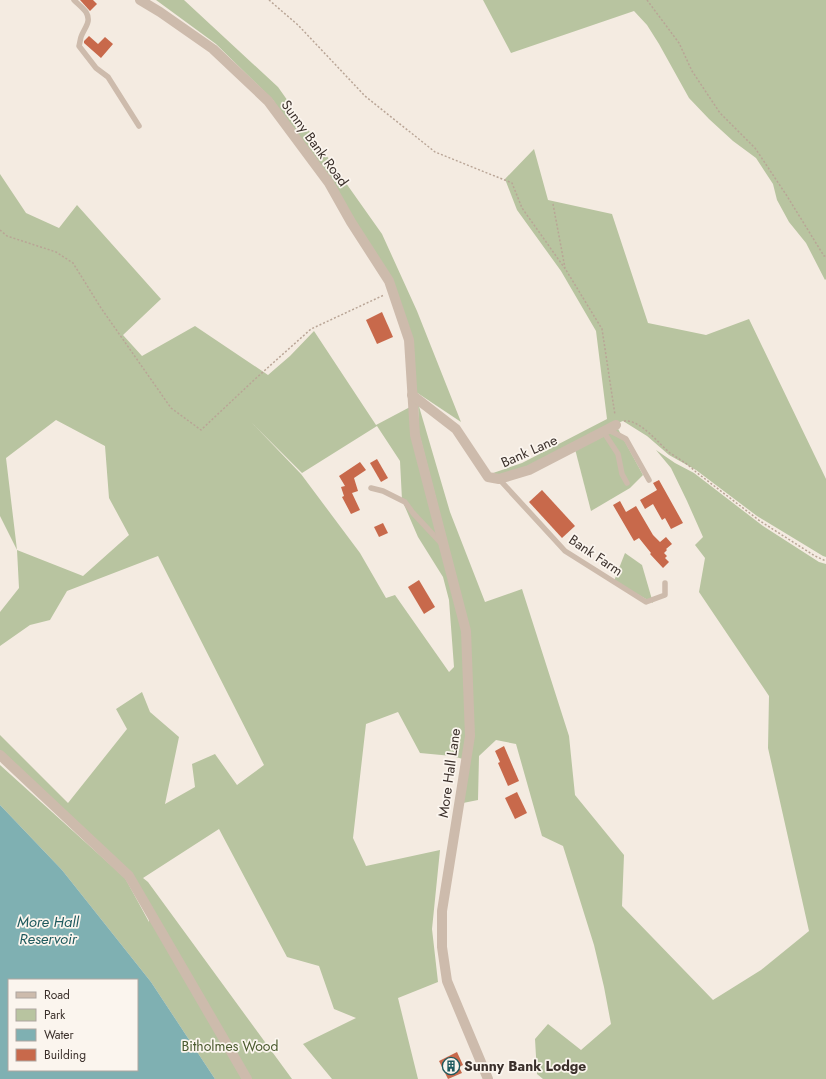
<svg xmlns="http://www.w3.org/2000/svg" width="826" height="1079" font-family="Jost,sans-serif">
  <rect width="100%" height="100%" fill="#f4ebe1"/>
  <g fill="#b8c4a0" fill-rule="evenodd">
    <polygon points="156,0 184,0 278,87 382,234 417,311 461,422 416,392 412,338 389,281 273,100 216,44"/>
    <polygon points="483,0 826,0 826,279 825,280 806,243 789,222 777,200 773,184 756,158 733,141 709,119 689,98 659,44 647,25 634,11 511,53"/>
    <polygon points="534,149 548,200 612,214 648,323 706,335 749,319 826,479 826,557 823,556 757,516 696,470 669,455 647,436 623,421 615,424 528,468 500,477 490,474 522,463 607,419 596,331 561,271 517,210 505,179"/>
    <path d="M0 174 26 213 59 228 77 205 161 299 123 335 142 356 195 326 268 375 290 356 314 331 376 425 410 407 464 631 467 735 463 759 452 756 420 753 398 712 366 724 353 838 366 866 440 850 432 929 438 982 398 998 418 1079H332L303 1044 356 1018 334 1009 319 966 287 957 219 829 143 878 148 882 292 1079H215L151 982 62 870 0 805V765L125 878 149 922 148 903 132 873 0 750V735L68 803 127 729 116 709 142 692 150 712 179 737 165 804 195 787 192 764 215 754 237 785 264 765 158 556 67 591 50 620 30 625 0 646V612L19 588 17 550 0 516ZM56 420 105 446 109 498 129 535 83 576 17 550 6 458ZM252 423 302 473 377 426 400 461 402 500 418 537 443 577 449 600 454 667 449 672 395 595 386 598 360 553 301 474Z"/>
    <polygon points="418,403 450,512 485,602 522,589 569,736 575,795 624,855 622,906 713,1000 761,970 809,931 768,748 769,696 699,592 705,558 695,545 703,537 687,501 671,468 656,450 675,463 694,473 763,526 819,562 826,564 826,1079 543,1079 537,1074 535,1039 548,1024 581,1050 611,1024 604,987 594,945 563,846 542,836 516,744 496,740 479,756 478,800 463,803 470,630 419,433"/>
    <polygon points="617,427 643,475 630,488 591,511 575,449"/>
    <polygon points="625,553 642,565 653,603 614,581"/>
  </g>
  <path fill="#7fb0b2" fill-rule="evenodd" d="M0 805 62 870 151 982 215 1079H0ZM9 980H137V1070H9Z"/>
  <g fill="#c8694b">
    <polygon points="80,0 93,0 97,4 90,11"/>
    <polygon points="89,36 98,44 105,37 113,44 101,58 84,43 84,41"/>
    <polygon points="382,312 393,337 377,344 366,320"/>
    <polygon points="377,459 388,478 381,482 370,463"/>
    <polygon points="360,462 366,470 354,478 358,491 352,493 360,510 351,514 342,497 344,496 341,487 345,486 339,476"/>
    <polygon points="659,480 683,523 671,529 665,518 662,520 653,504 645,509 640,500 657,490 653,483"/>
    <polygon points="542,490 575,526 562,538 529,502"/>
    <polygon points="620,501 626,512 636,506 653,535 660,542 666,537 672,544 666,549 667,550 664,553 667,556 665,558 669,562 663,568 650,554 651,553 639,538 634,541 613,505"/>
    <polygon points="383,523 388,533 379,537 374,527"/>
    <polygon points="419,580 435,607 424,614 408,587"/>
    <polygon points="504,746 519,781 508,786 498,763 500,762 495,751"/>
    <polygon points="517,792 527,813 515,819 505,798"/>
    <polygon points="457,1052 463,1065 459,1067 462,1073 448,1079 439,1061"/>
  </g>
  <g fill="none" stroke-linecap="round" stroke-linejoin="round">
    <g stroke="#b9a596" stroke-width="1.5" stroke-dasharray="2 2" stroke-linecap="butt">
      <polyline points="269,0 298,25 365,96 435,152 512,183 522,208 566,270 602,329 615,415"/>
      <polyline points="647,0 679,43 692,71 720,113 755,148 787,196 824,256 826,256"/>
      <polyline points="553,204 565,268"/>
      <polyline points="0,230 7,236 56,252 73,263 101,308 171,408 201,430 254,380 311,329 384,295"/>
      <path d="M624 421C640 419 658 443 670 453 679 459 688 464 696 472L760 521 815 556 826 561"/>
    </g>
    <g stroke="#cdbbac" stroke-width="5.5">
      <path d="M74 0C78 4 83 8 86 12 92 22 84 28 81 37 80 40 80 43 79 46L96 68 108 77 139 126"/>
      <polyline points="607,429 626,439 649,480"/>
      <polyline points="603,431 618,454 622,474 627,483"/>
      <polyline points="499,479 565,551 646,602 665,595 665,583"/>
      <polyline points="371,488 383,491 405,502 413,513 441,543"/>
    </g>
    <g stroke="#cdbbac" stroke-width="10">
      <polyline points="140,0 160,12 213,49 268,101 329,183 351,222 389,281 409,340 415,435 466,631 470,736 442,911 442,947 447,981 488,1079"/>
      <polyline points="412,395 456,429 488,477 499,479 529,470 616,425"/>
      <polyline points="0,755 129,876 247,1079"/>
    </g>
  </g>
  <defs>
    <symbol id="building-ring" viewBox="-11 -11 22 22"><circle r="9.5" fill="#fbf5ee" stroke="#1f5a5e" stroke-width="1.5"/><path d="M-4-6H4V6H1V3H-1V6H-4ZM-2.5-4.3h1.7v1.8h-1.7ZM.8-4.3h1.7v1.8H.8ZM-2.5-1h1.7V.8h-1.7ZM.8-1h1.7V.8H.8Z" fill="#1f5a5e"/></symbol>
  </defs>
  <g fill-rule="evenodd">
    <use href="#building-ring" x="441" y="1056" width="20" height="20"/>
  </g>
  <g text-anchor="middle" stroke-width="3.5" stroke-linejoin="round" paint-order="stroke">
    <g font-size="14" fill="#3b302b" stroke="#fbf5ee">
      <text transform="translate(315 143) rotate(54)" y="5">Sunny Bank Road</text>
      <text transform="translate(529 451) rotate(-24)" y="5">Bank Lane</text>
      <text transform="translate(596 555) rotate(34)" y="5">Bank Farm</text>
      <text transform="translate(449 773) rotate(-82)" y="5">More Hall Lane</text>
    </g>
    <g font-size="14" fill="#4a5a2e" stroke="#fbf5ee">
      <text x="230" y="1051">Bitholmes Wood</text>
    </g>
    <g font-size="14" font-weight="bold" fill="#3b302b" stroke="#fbf5ee" text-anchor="start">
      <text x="464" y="1071">Sunny Bank Lodge</text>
    </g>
    <g font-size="15" font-style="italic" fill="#1f5a5e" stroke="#fbf5ee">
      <text x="48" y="927">More Hall<tspan x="48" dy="17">Reservoir</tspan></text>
    </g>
  </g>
  <rect x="8" y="979" width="130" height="92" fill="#fbf5ee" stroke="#aea6a0"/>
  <rect x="16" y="992" width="20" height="6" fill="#cdbbac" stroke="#aea6a0"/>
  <text x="44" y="999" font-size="12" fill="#3b302b">Road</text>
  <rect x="16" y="1009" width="20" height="12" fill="#b8c4a0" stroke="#aea6a0"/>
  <text x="44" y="1019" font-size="12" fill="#3b302b">Park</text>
  <rect x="16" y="1029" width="20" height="12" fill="#7fb0b2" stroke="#aea6a0"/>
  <text x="44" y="1039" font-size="12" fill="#3b302b">Water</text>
  <rect x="16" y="1049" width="20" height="12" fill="#c8694b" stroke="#aea6a0"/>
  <text x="44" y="1059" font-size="12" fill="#3b302b">Building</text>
</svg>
